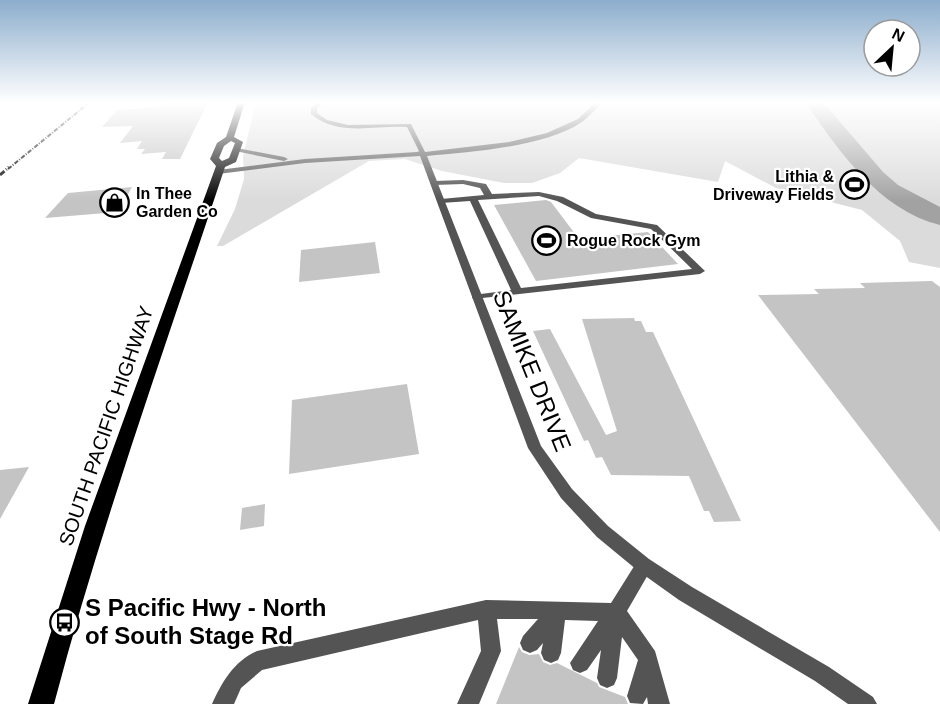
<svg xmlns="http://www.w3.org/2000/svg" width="940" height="704" font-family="Helvetica,sans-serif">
  <rect width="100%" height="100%" fill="#fff"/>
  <polygon fill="#dbdbdb" points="256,102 940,102 940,268 909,262 900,241 862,210 776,188 725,161 718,182 579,158 560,173 532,183 504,183 442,171 405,159 369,161 223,246 217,246 235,209 244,179 243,156"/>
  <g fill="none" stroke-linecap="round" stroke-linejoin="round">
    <polyline stroke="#a2a2a2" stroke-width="3" points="0,103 5,102"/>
    <path fill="#a2a2a2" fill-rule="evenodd" d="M805 102H823L883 172 898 185 940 207V225C879 210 839 151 805 102Z"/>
  </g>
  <g fill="#c4c4c4">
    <polygon points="208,102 180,159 162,159 166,152 141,154 145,149 137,149 142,141 120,143 133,126 102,127 117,110 158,107 162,103"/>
    <polygon points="132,187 118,212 45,218 68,193"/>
    <polygon points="546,200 551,202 579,239 648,232 678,264 536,281 494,205"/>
    <polygon points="375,242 380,273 299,282 301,250"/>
    <polygon points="932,281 940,287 940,532 758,295 819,294 814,289 865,288 860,283"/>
    <polygon points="634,318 635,321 641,321 646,332 653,332 741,521 714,522 709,511 704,511 689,476 611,475 602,457 596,458 588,440 584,441 533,331 550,329 606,435 617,431 582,319"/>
    <polygon points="407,384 419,454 289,474 292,400"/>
    <polygon points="29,467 0,519 0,470"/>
    <polygon points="265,504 264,526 240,530 242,508"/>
    <polygon points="519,647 522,652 529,655 539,654 543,662 550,665 557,663 597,683 599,687 625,697 628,704 496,704"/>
  </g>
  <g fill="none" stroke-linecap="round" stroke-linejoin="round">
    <g fill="#545454" fill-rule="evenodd">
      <path d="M318 102H324L317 108V113L327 120 348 125 411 124 425 152 420 153 407 127C374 125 338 137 311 114V108Z"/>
      <path d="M463 180 486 184 492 194 539 192 563 197 596 214 657 225 705 271 700 274 473 299 472 297 473 295 511 290 470 201 441 203 437 201 441 199 484 195 480 188 463 184 434 185 430 183 434 181ZM539 196 557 201 591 218 651 229 692 269 521 288 478 200Z"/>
      <path d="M644 558 650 560 653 566 627 611 655 651 670 704H648L647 697 643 704 630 703 627 696 638 660 622 637 617 678 614 685 607 688 600 685 597 678 601 650 587 670 580 673 573 670 570 663 598 621 565 620 561 653 558 660 551 663 544 660 541 653 543 643 537 650 530 653 523 650 520 643 523 636 538 619H497L501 651 479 704H457L481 651 478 620 262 670 241 688 234 704H212C222 682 234 661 257 651L486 600 611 603 638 560Z"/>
    </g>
    <g fill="#545454" fill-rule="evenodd">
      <path d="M596 102H602C596 109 589 117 582 122 544 147 472 152 427 156L541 446 572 489 608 526 649 559 692 587 829 667 873 697 877 704H848L815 681 679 600 637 570 597 537 561 498 528 448 420 156 305 163 218 174 214 172 218 170 305 159 417 152 422 150 425 152 509 142 547 133 578 119Z"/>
      <polygon points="237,148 284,157 288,159 284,161 235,151 234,150"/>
    </g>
    <path fill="#000" fill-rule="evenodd" d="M238 102H245L234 137 243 142 236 162 225 167C166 345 102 522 54 704H28L85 526 216 166 210 159 217 143 226 137ZM231 141 235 143 229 158 222 161 219 158 224 146Z"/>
    <polyline stroke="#000" stroke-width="2" stroke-dasharray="4.5 1.5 1 1.5" stroke-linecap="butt" points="8,169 90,102"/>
    <polyline stroke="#000" stroke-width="3" stroke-dasharray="6 2 1 2" stroke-linecap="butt" points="0,175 9,167"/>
  </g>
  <linearGradient id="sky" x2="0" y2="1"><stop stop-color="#8cadcc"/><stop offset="0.51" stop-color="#fff"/><stop offset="1" stop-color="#fff" stop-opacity="0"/></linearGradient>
  <rect width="940" height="201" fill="url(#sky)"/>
  <defs>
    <symbol id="stadium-ring" viewBox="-11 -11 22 22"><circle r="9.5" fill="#fff" stroke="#000" stroke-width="1.5"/><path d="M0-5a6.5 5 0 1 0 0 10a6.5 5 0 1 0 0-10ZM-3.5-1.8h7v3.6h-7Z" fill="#000"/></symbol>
    <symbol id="shop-ring" viewBox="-11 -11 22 22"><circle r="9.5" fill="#fff" stroke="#000" stroke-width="1.5"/><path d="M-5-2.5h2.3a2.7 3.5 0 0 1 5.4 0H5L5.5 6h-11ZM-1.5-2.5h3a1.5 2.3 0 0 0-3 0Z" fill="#000"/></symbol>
    <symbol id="bus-ring" viewBox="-11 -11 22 22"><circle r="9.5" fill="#fff" stroke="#000" stroke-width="1.5"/><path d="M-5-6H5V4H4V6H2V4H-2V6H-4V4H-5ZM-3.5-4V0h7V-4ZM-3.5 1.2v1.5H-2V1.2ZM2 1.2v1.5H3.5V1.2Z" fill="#000"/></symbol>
  </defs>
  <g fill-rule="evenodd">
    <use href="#stadium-ring" x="838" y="168" width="33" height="33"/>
    <use href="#shop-ring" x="98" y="186" width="33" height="33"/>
    <use href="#stadium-ring" x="530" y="224" width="33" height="33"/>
    <use href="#bus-ring" x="48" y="606" width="33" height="33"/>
  </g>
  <g text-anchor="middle" stroke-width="4.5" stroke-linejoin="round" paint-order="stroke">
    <g font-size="16" font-weight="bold" fill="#000" stroke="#fff" text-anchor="start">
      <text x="834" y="182" text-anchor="end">Lithia &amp;<tspan x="834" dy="18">Driveway Fields</tspan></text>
      <text x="136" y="199">In Thee<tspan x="136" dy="18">Garden Co</tspan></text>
      <text x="567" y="246">Rogue Rock Gym</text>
    </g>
    <g font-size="20" fill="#000" stroke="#fff">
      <text transform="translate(106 426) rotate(-71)" y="7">SOUTH PACIFIC HIGHWAY</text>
    </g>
    <g font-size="24" fill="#000" stroke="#fff">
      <text transform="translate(532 371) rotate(68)" y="8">SAMIKE DRIVE</text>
    </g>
    <g font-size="24" font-weight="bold" fill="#000" stroke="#fff" text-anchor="start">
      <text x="85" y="616">S Pacific Hwy - North<tspan x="85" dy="28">of South Stage Rd</tspan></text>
    </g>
  </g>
  <g transform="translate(892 48) rotate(26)"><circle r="28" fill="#ffffff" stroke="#999999" stroke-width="1.5"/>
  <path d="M0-4.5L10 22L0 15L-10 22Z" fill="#000000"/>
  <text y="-9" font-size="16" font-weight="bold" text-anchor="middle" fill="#000000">N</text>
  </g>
</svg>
